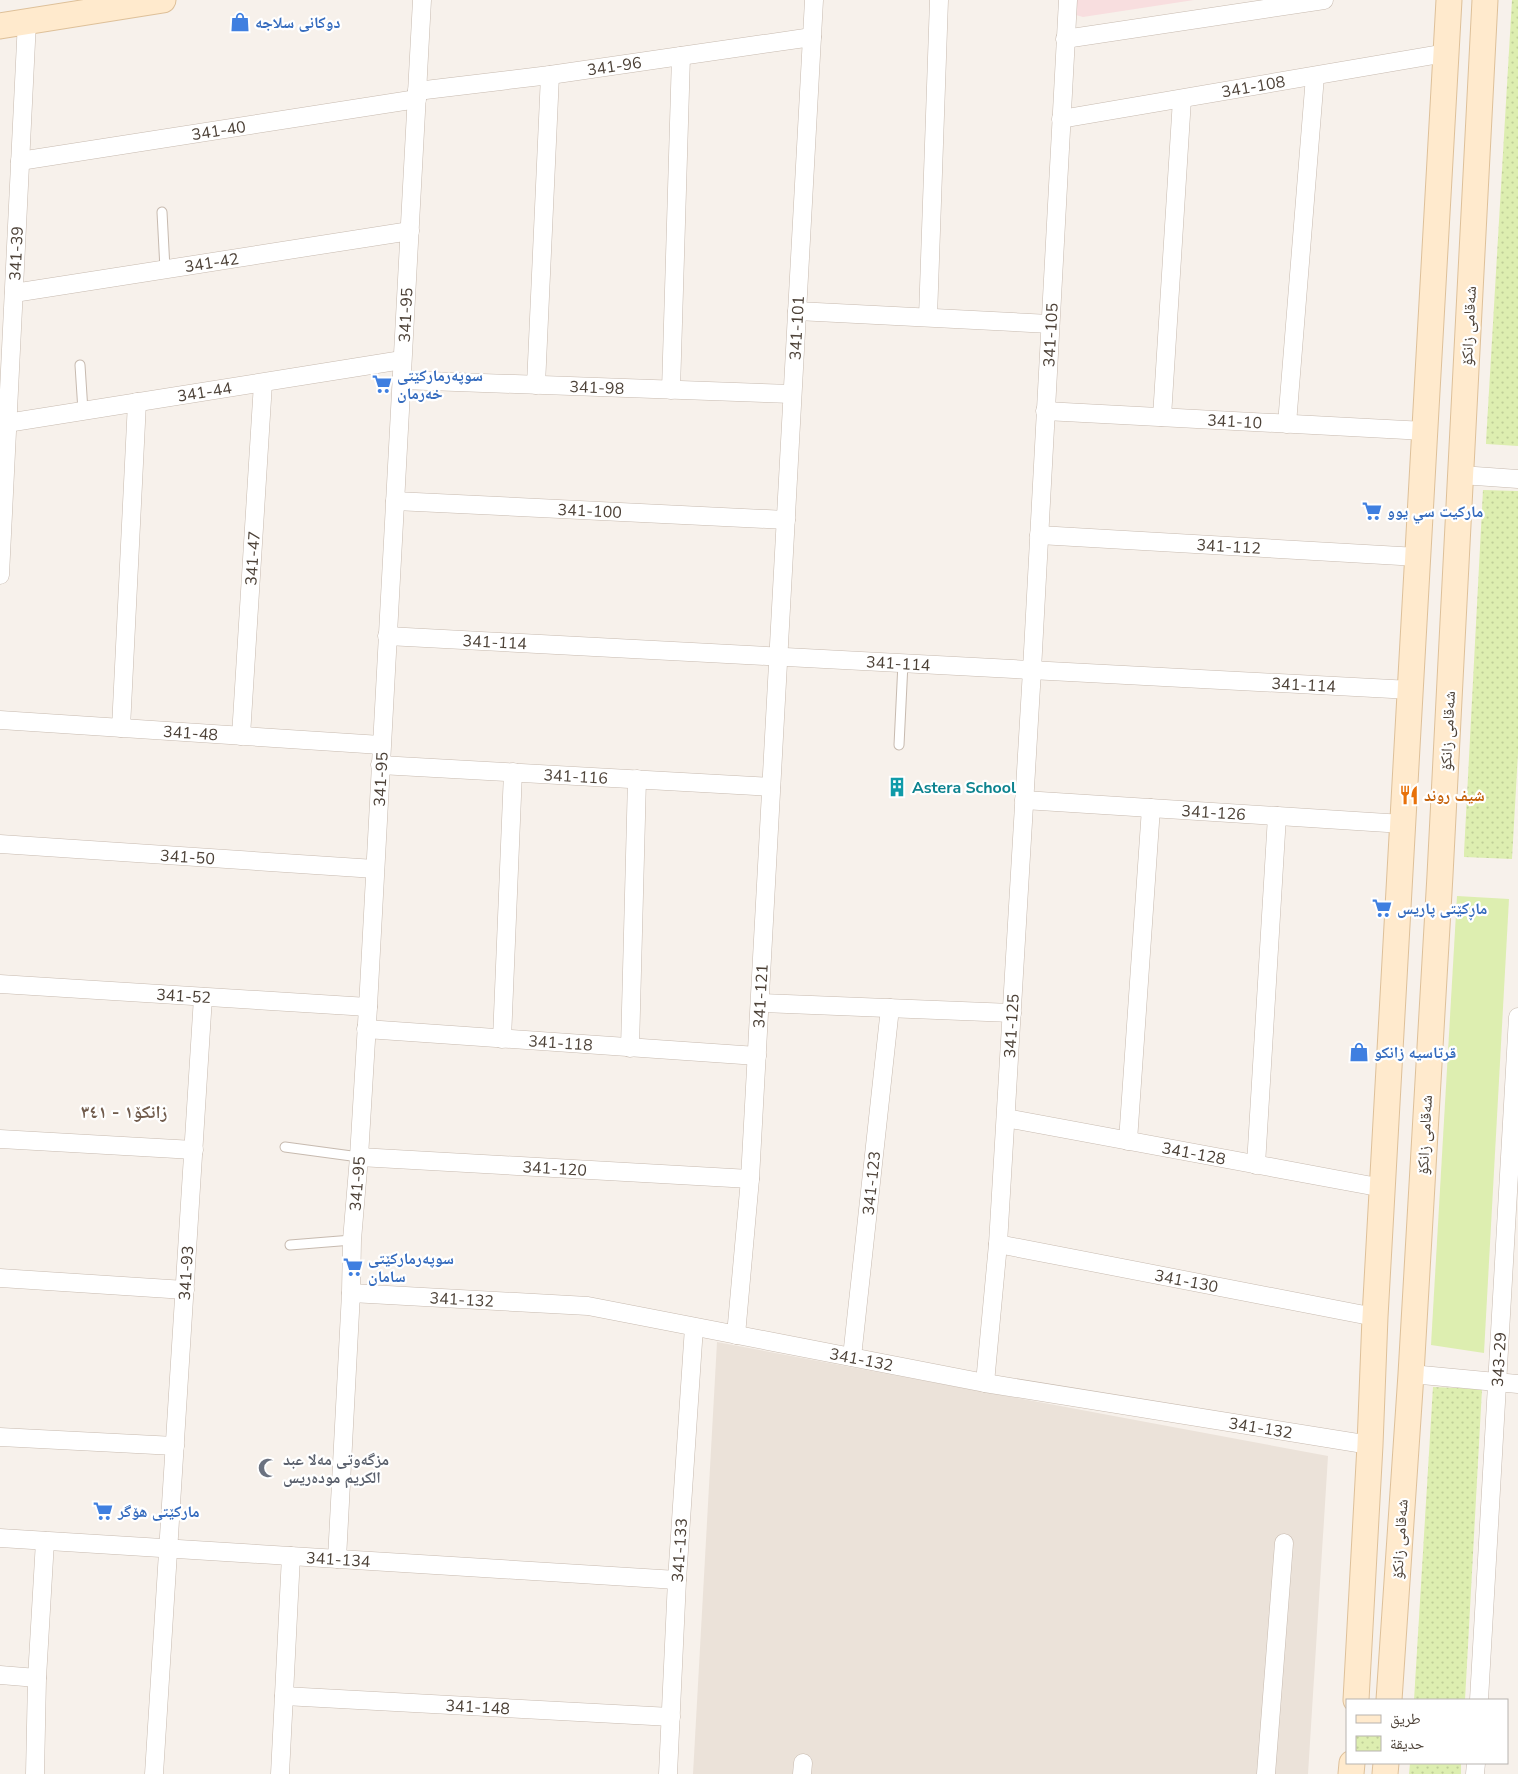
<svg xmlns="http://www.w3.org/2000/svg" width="1518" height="1774" font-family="'Nunito Sans','Noto Naskh Arabic',sans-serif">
  <defs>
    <pattern id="park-dots" width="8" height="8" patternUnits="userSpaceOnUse" patternTransform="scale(1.25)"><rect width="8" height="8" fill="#ddeeb0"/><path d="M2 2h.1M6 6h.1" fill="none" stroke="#bfcd98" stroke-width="1.8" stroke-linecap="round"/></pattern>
  </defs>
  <rect width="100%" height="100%" fill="#f7f1eb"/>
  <polygon fill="#ebe2d9" points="717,1342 1328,1456 1308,1774 693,1774"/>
  <polygon fill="#f8dedf" points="1076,0 1194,0 1083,17 1076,15"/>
  <polygon fill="#ddeeb0" points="1457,896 1509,899 1484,1353 1431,1345"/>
  <g fill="url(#park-dots)">
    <polygon points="1512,0 1518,0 1518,446 1486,444 1486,442"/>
    <polygon points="1483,490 1518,491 1518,753 1512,859 1464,857 1464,853"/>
    <polygon points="1433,1387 1482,1389 1465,1700 1414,1700"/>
    <polygon points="1410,1763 1461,1763 1461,1774 1409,1774"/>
  </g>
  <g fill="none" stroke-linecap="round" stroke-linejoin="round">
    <defs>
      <g id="lane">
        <polyline points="162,212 165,269"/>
        <polyline points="80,365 83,411"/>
        <polyline points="899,745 903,663"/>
        <polyline points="285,1147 359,1157"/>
        <polyline points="290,1245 352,1240"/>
      </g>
      <g id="street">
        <polyline points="1065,39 1324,0"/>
        <path id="s1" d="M417 91 550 75 812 37"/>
        <path id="s2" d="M1061 119 1446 53"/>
        <path id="s3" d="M20 161 417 99"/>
        <path id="s4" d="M14 293 410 231"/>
        <polyline points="797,311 1050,324"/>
        <polyline points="928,317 939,0"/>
        <path id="s5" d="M401 380 792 394"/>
        <polyline points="536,385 550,75"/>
        <polyline points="671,390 681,56"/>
        <path id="s6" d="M1045 411 1425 431"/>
        <polyline points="1162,417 1182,99"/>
        <path id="s7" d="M7 423 402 360"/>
        <polyline points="1287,424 1315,76"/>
        <polyline points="1461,475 1518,479"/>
        <path id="s8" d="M395 501 786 520"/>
        <path id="s9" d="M1039 535 1418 557"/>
        <path id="s10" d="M0 575 27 21"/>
        <path id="s11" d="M387 636 1411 690"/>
        <path id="s12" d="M0 720 381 745"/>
        <polyline points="121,728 137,402"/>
        <path id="s13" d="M241 736 263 383"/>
        <path id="s14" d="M380 765 771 787"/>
        <path id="s15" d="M1024 800 1403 824"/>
        <path id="s16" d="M0 844 375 869"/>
        <path id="s17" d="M0 984 368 1007"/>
        <polyline points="760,1003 1012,1013"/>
        <path id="s18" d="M366 1029 757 1056"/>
        <polyline points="502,1039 513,772"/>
        <polyline points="630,1048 637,779"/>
        <path id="s19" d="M1006 1118 1383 1188"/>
        <polyline points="0,1139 194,1150"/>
        <polyline points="1128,1141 1151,808"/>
        <path id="s20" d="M359 1157 750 1179"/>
        <polyline points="1256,1165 1277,816"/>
        <path id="s21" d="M998 1244 1375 1317"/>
        <polyline points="0,1278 185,1290"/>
        <path id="s22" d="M351 1293 588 1306 985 1383 1370 1445"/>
        <path id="s23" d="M736 1335 750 1179 814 0"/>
        <path id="s24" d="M852 1357 890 1008"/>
        <polyline points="1411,1374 1518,1384"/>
        <path id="s25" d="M985 1383 998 1244 1032 670 1068 0"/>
        <polyline points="0,1437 175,1446"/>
        <path id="s26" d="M0 1538 677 1580"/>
        <path id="s27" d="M337 1559 351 1293 352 1240 359 1157 368 1007 422 0"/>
        <polyline points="0,1675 37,1678"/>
        <path id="s28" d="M284 1696 671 1717"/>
        <path id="s29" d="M1479 1700 1518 1017"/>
        <polyline points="35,1774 37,1678 45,1541"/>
        <path id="s30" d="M154 1774 203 997"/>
        <polyline points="280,1774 291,1556"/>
        <path id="s31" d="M668 1774 677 1580 694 1327"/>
        <polyline points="802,1774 803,1763"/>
        <polyline points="1266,1774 1284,1543"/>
        <polyline points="1475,1774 1476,1763"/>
      </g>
      <g id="secondary">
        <polyline points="0,26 163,0"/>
        <polyline points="1356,1700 1370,1445 1375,1317 1449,0"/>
        <polyline points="1389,1700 1411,1374 1440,875 1485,0"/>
        <polyline points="1351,1774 1352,1763"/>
        <polyline points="1385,1774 1386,1763"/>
      </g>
    </defs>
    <use href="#lane" stroke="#c7baaf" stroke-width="11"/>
    <use href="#street" stroke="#c7baaf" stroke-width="19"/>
    <use href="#secondary" stroke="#dec099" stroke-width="27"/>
    <use href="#lane" stroke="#fff" stroke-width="9"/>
    <use href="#street" stroke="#fff" stroke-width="18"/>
    <use href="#secondary" stroke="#ffeacd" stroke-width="25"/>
  </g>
  <defs>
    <symbol id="shop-bare" viewBox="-9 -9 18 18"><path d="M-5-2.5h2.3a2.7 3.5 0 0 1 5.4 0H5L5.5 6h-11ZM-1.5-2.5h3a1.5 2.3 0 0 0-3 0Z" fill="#3f7fe0" stroke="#fff" stroke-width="2.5" paint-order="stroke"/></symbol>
    <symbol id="supermarket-bare" viewBox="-9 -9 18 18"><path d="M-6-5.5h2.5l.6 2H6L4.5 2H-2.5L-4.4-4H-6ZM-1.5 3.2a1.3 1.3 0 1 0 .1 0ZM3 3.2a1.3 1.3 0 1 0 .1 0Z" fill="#3f7fe0" stroke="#fff" stroke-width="2.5" paint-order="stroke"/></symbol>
    <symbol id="building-bare" viewBox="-9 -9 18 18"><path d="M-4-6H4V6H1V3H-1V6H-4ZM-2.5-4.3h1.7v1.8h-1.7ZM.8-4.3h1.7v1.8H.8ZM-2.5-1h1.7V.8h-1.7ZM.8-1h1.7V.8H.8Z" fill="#0f9aa8" stroke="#fff" stroke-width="2.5" paint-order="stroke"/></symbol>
    <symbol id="restaurant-bare" viewBox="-9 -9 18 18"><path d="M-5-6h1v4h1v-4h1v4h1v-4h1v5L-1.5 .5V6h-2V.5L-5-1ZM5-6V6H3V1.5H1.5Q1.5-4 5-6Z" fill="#e8710a" stroke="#fff" stroke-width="2.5" paint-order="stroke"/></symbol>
    <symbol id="mosque-bare" viewBox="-9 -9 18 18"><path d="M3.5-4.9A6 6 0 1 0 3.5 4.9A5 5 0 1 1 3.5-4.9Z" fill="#6b7280" stroke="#fff" stroke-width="2.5" paint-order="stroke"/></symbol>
  </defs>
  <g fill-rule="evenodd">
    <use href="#shop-bare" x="226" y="8" width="28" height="28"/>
    <use href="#supermarket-bare" x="368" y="370" width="28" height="28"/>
    <use href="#supermarket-bare" x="1358" y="497" width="28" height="28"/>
    <use href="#building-bare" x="883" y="773" width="28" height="28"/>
    <use href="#restaurant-bare" x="1395" y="781" width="28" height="28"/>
    <use href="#supermarket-bare" x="1368" y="894" width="28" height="28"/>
    <use href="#shop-bare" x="1345" y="1038" width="28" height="28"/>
    <use href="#supermarket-bare" x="339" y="1253" width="28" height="28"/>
    <use href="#mosque-bare" x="254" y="1454" width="28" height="28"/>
    <use href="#supermarket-bare" x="89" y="1497" width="28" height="28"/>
  </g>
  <g text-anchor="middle" stroke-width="4.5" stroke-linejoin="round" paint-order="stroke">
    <g font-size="16" font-weight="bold" fill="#366cbe" stroke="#fff" text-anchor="start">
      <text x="255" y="28">دوكانى سلاجه</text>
      <text x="397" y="381">سوپەرمارکێتی<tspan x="397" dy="18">خەرمان</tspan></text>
      <text x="1387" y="517">ماركيت سي يوو</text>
      <text x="1397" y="914">ماڕکێتی پاریس</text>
      <text x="1374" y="1058">قرتاسیە زانکو</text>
      <text x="368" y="1264">سوپەرمارکێتی<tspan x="368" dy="18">سامان</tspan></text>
      <text x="118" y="1517">مارکێتی ھۆگر</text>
    </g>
    <g font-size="16" fill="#4c4137" stroke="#fff">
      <text dy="6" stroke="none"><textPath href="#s1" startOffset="199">341-96</textPath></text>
      <text dy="6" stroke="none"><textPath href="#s2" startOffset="195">341-108</textPath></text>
      <text dy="6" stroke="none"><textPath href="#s3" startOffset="201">341-40</textPath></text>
      <text dy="6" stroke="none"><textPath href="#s10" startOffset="322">341-39</textPath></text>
      <text dy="6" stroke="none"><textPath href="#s4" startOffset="200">341-42</textPath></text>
      <text dy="6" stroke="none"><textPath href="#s27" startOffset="1246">341-95</textPath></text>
      <text transform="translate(1468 326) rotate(-87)" y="6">شەقامی زانکۆ</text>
      <text dy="6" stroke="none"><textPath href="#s23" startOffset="1009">341-101</textPath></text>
      <text dy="6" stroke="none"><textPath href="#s25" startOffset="1050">341-105</textPath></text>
      <text dy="6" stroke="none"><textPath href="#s5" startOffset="196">341-98</textPath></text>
      <text dy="6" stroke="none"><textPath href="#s7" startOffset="200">341-44</textPath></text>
      <text dy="6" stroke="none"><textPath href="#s6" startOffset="190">341-10</textPath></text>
      <text dy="6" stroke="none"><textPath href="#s8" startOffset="195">341-100</textPath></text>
      <text dy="6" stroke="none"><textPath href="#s9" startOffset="190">341-112</textPath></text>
      <text dy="6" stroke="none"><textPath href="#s13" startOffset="178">341-47</textPath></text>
      <text dy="6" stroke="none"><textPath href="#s11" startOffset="108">341-114</textPath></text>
      <text dy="6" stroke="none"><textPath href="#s11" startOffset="512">341-114</textPath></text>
      <text dy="6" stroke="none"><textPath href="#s11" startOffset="918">341-114</textPath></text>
      <text transform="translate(1447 731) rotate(-87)" y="6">شەقامی زانکۆ</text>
      <text dy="6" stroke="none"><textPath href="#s12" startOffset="191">341-48</textPath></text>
      <text dy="6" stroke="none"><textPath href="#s14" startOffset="196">341-116</textPath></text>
      <text dy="6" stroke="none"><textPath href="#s27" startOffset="781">341-95</textPath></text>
      <text dy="6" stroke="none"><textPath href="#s15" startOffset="190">341-126</textPath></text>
      <text dy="6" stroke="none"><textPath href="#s16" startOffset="188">341-50</textPath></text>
      <text dy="6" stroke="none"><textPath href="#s17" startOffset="184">341-52</textPath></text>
      <text dy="6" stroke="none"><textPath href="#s23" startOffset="340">341-121</textPath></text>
      <text dy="6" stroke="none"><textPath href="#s25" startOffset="358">341-125</textPath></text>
      <text dy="6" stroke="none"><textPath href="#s18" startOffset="195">341-118</textPath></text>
      <text transform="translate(1424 1135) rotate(-87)" y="6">شەقامی زانکۆ</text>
      <text dy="6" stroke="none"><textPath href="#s19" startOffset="191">341-128</textPath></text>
      <text dy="6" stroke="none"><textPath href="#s20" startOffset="196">341-120</textPath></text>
      <text dy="6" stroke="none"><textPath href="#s24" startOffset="175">341-123</textPath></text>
      <text dy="6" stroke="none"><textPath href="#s27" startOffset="376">341-95</textPath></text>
      <text dy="6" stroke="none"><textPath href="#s30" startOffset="502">341-93</textPath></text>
      <text dy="6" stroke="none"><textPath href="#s21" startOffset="192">341-130</textPath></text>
      <text dy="6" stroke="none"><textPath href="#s22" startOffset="111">341-132</textPath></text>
      <text dy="6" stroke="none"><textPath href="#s22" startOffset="516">341-132</textPath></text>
      <text dy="6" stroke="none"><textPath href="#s29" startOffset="341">343-29</textPath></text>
      <text dy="6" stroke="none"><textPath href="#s22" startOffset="921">341-132</textPath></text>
      <text transform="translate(1399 1539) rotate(-86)" y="6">شەقامی زانکۆ</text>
      <text dy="6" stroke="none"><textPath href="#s31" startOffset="224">341-133</textPath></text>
      <text dy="6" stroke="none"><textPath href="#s26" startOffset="339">341-134</textPath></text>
      <text dy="6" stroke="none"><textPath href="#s28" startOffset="194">341-148</textPath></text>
    </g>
    <g font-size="16" font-weight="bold" fill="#0d838f" stroke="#fff" text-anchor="start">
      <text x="912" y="793">Astera School</text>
    </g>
    <g font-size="16" font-weight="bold" fill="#c56008" stroke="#fff" text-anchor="start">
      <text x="1424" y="801">شیف روند</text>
    </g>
    <g font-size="16" font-weight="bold" fill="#5b616d" stroke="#fff" text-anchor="start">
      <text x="283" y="1465">مزگه‌وتی مه‌لا عبد<tspan x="283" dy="18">الكريم موده‌ریس</tspan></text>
    </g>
    <g font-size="18" font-weight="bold" fill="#715c4d" stroke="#fff">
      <text x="124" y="1118">زانکۆ١ - ٣٤١</text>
    </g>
  </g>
  <rect x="1346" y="1699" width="162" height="65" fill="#ffffff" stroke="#b7b3af"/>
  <rect x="1356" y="1715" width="25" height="8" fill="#ffeacd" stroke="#b7b3af"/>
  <text x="1390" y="1724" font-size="15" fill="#4c4137">طريق</text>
  <rect x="1356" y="1736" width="25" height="15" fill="url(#park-dots)" stroke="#b7b3af"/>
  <text x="1390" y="1749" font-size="15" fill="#4c4137">حديقة</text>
</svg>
